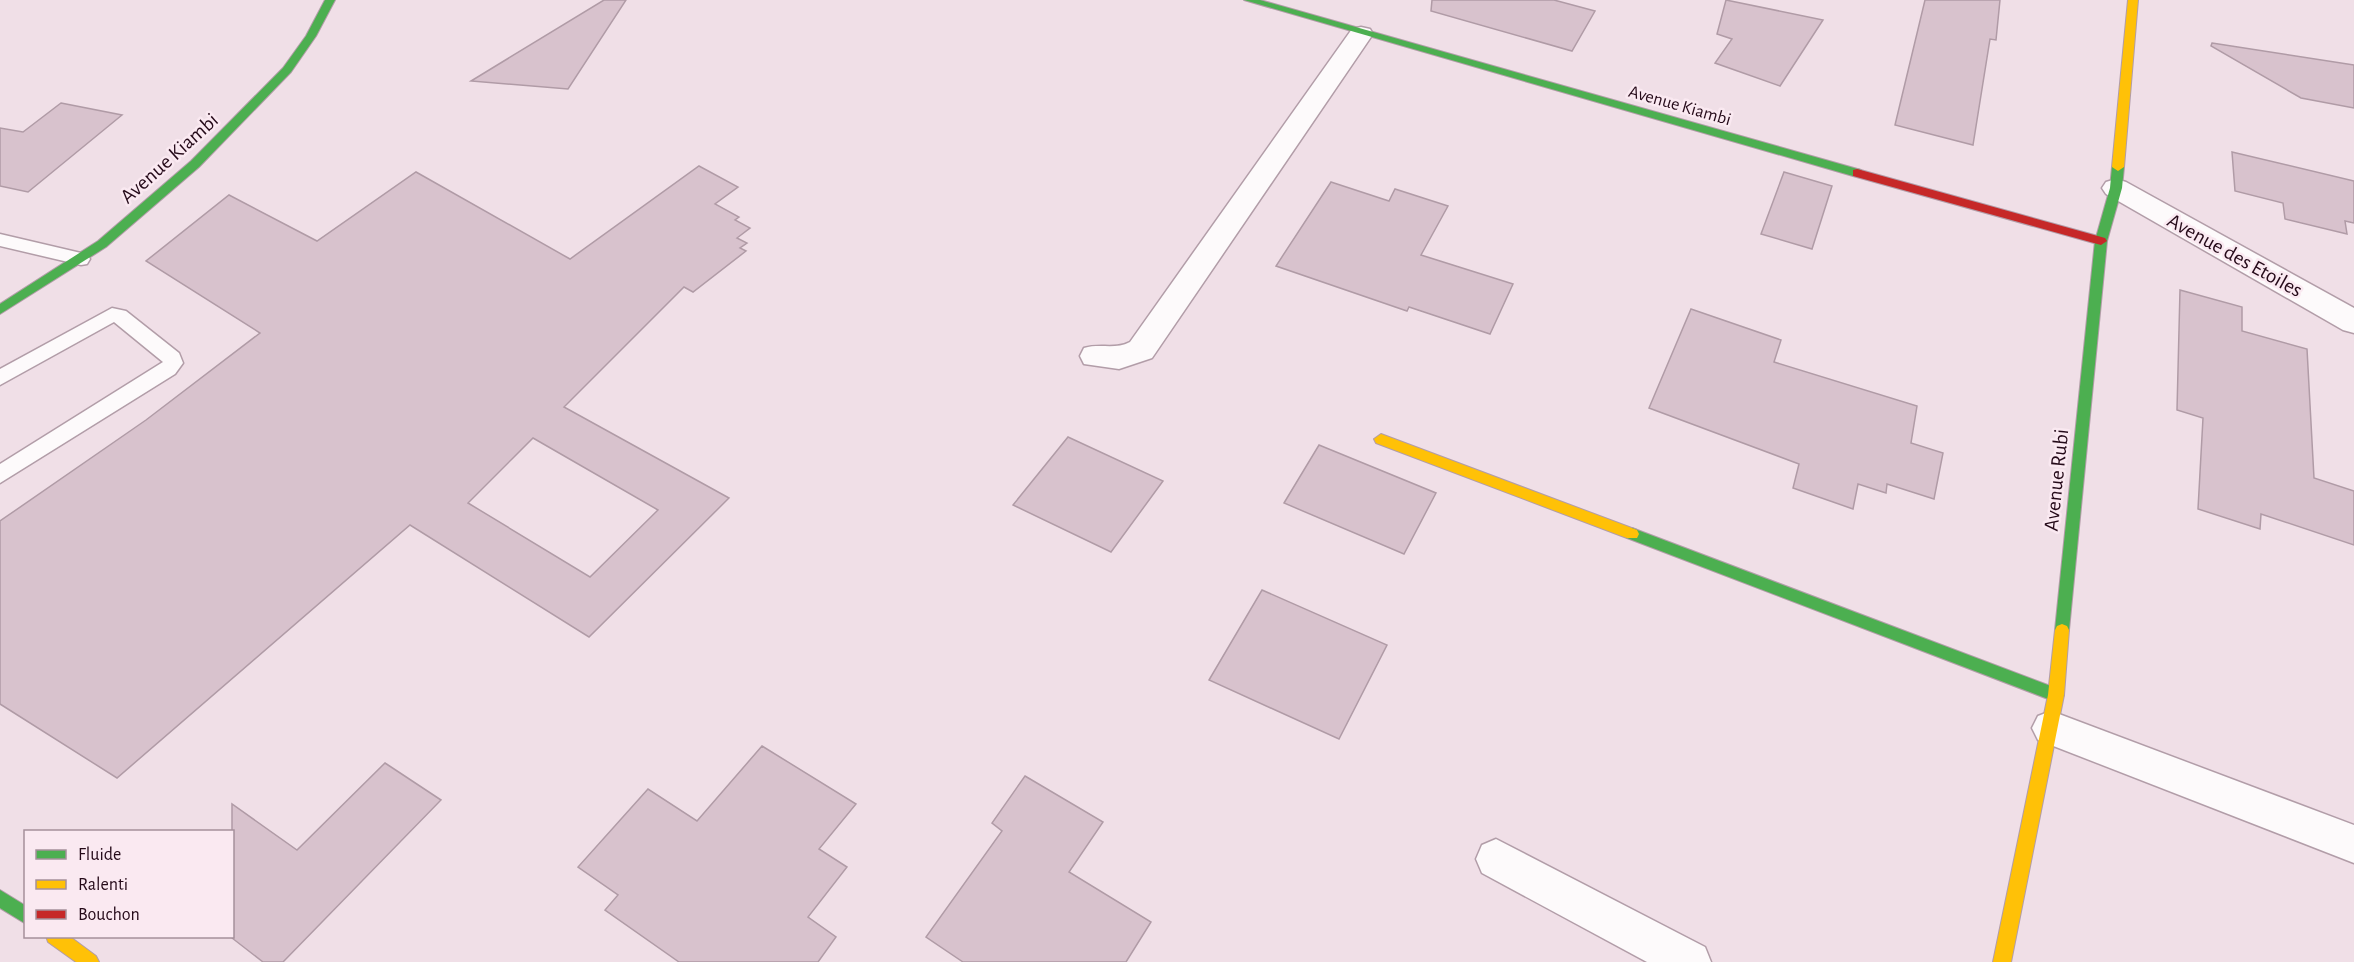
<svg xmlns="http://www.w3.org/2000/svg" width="2354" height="962" font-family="'Alegreya Sans',sans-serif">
  <rect width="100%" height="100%" fill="#f0dfe7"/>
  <g fill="#d8c2cd" stroke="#b09ba6" stroke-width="1.5" fill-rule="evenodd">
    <polygon points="604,0 626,0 568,89 471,81"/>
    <polygon points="1432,0 1554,0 1595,11 1572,51 1431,11"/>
    <polygon points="1726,0 1823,20 1780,86 1715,63 1732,39 1717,34"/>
    <polygon points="1925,0 2000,0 1996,40 1990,39 1973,145 1895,125"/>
    <polygon points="2212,43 2354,65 2354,108 2301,98 2211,46"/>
    <polygon points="61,103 122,115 28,192 0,186 0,128 23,132"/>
    <polygon points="2232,152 2354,181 2354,223 2345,221 2347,234 2285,219 2283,203 2235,191"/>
    <path d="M699 166 738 187 715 204 739 217 735 220 750 228 737 238 747 243 740 248 746 251 693 292 684 287 564 407 729 498 589 637 410 525 117 778 0 704V521L146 420 260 333 146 261 229 195 317 241 416 172 570 259ZM533 438 658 510 590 577 468 503Z"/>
    <polygon points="1784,172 1832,186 1812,249 1761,234"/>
    <polygon points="1331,182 1389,201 1395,189 1448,206 1421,255 1513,284 1490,334 1409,307 1407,311 1276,266"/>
    <polygon points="2180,290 2242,307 2242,331 2307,349 2314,478 2354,491 2354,545 2261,514 2260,529 2198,509 2203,418 2177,410"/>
    <polygon points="1691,309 1781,340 1774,362 1917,406 1911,443 1943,453 1934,499 1887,484 1886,493 1858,484 1853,509 1793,488 1799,464 1649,408"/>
    <polygon points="1068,437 1163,481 1111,552 1013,505"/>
    <polygon points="1319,445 1436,493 1404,554 1284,503"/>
    <polygon points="1262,590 1387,645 1339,739 1209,680"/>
    <polygon points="762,746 856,804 819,849 847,867 808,917 836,937 818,962 679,962 605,910 618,895 578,867 648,789 697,821"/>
    <polygon points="385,763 441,800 283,962 263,962 232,938 232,804 297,850"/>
    <polygon points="1025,776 1103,822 1069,872 1151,922 1126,962 963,962 926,937 1002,831 992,823"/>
  </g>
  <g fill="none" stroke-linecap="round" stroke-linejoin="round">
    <defs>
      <g id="lane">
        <polygon points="0,234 81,253 87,254 90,259 87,264 81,265 0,246"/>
        <polygon points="112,308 126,311 179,353 183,363 175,374 0,483 0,464 163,362 114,322 0,385 0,369"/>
      </g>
      <g id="street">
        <path d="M1361 27 1370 29 1373 34 1152 358 1119 369 1084 364 1080 356 1084 348C1100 343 1115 350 1130 342L1352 29Z"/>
        <polygon points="2116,179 2126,182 2354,308 2354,333 2343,330 2106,194 2102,188 2106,182"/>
        <polygon points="2051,711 2354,825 2354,863 2038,740 2032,728 2038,716"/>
        <polygon points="1496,839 1705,947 1711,962 1647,962 1482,873 1476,859 1482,845"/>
      </g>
      <g id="fast">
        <polygon points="325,0 335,0 316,36 291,72 199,167 106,247 0,314 0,304 98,241 191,161 283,68 306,36"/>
        <polygon points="1244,0 1260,0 1861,170 1863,173 1861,176 1853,176"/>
        <polygon points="2118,163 2124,167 2122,188 2107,241 2069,630 2067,634 2062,636 2057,634 2055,630 2095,241 2110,188 2112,167"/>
        <polygon points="1632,528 2061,690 2064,695 2061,700 2056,702 1627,538 1625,534 1627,530"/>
        <polygon points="0,890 26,906 26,924 0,908"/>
      </g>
      <g id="slow">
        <polygon points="2128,0 2138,0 2124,167 2118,171 2112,167"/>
        <polygon points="1381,434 1637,530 1639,534 1637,538 1627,538 1376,443 1374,439"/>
        <polygon points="2062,624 2067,626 2069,630 2064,695 2011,962 1993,962 2048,695 2055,630 2057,626"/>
        <polygon points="46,936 69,936 96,956 99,962 76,962 48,942"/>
      </g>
      <polygon id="jam" points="1857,169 2105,238 2107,241 2101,245 1853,176 1853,170"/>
    </defs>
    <use href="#lane" stroke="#b29da8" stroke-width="3"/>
    <use href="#street" stroke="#b29da8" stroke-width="3"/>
    <use href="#fast" stroke="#b29da8" stroke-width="2"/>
    <use href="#slow" stroke="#b29da8" stroke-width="2"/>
    <use href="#jam" stroke="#b29da8" stroke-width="2"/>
    <use href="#lane" fill="#fdfafb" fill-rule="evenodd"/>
    <use href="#street" fill="#fdfafb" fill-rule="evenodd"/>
    <use href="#fast" fill="#4caf50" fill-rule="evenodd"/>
    <use href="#slow" fill="#ffc107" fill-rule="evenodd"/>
    <use href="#jam" fill="#c62828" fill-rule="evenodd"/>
  </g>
  <g text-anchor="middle" stroke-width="5" stroke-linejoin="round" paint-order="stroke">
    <g font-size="18" fill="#250a19" stroke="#fae9f1">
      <text transform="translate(1680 105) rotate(16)" y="6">Avenue Kiambi</text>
    </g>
    <g font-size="21" fill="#250a19" stroke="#fae9f1">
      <text transform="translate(169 158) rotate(-42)" y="7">Avenue Kiambi</text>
      <text transform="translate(2235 255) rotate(29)" y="7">Avenue des Etoiles</text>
      <text transform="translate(2056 480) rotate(-84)" y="7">Avenue Rubi</text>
    </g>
  </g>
  <rect x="24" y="830" width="210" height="108" fill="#fae9f1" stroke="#a5909b" stroke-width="1.5"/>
  <rect x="36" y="850" width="30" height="9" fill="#4caf50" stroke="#a5909b" stroke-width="1.5"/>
  <text x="78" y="860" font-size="18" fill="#250a19">Fluide</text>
  <rect x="36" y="880" width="30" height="9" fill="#ffc107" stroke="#a5909b" stroke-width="1.5"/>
  <text x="78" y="890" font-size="18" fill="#250a19">Ralenti</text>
  <rect x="36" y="910" width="30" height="9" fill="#c62828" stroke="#a5909b" stroke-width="1.5"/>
  <text x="78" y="920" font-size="18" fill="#250a19">Bouchon</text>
</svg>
